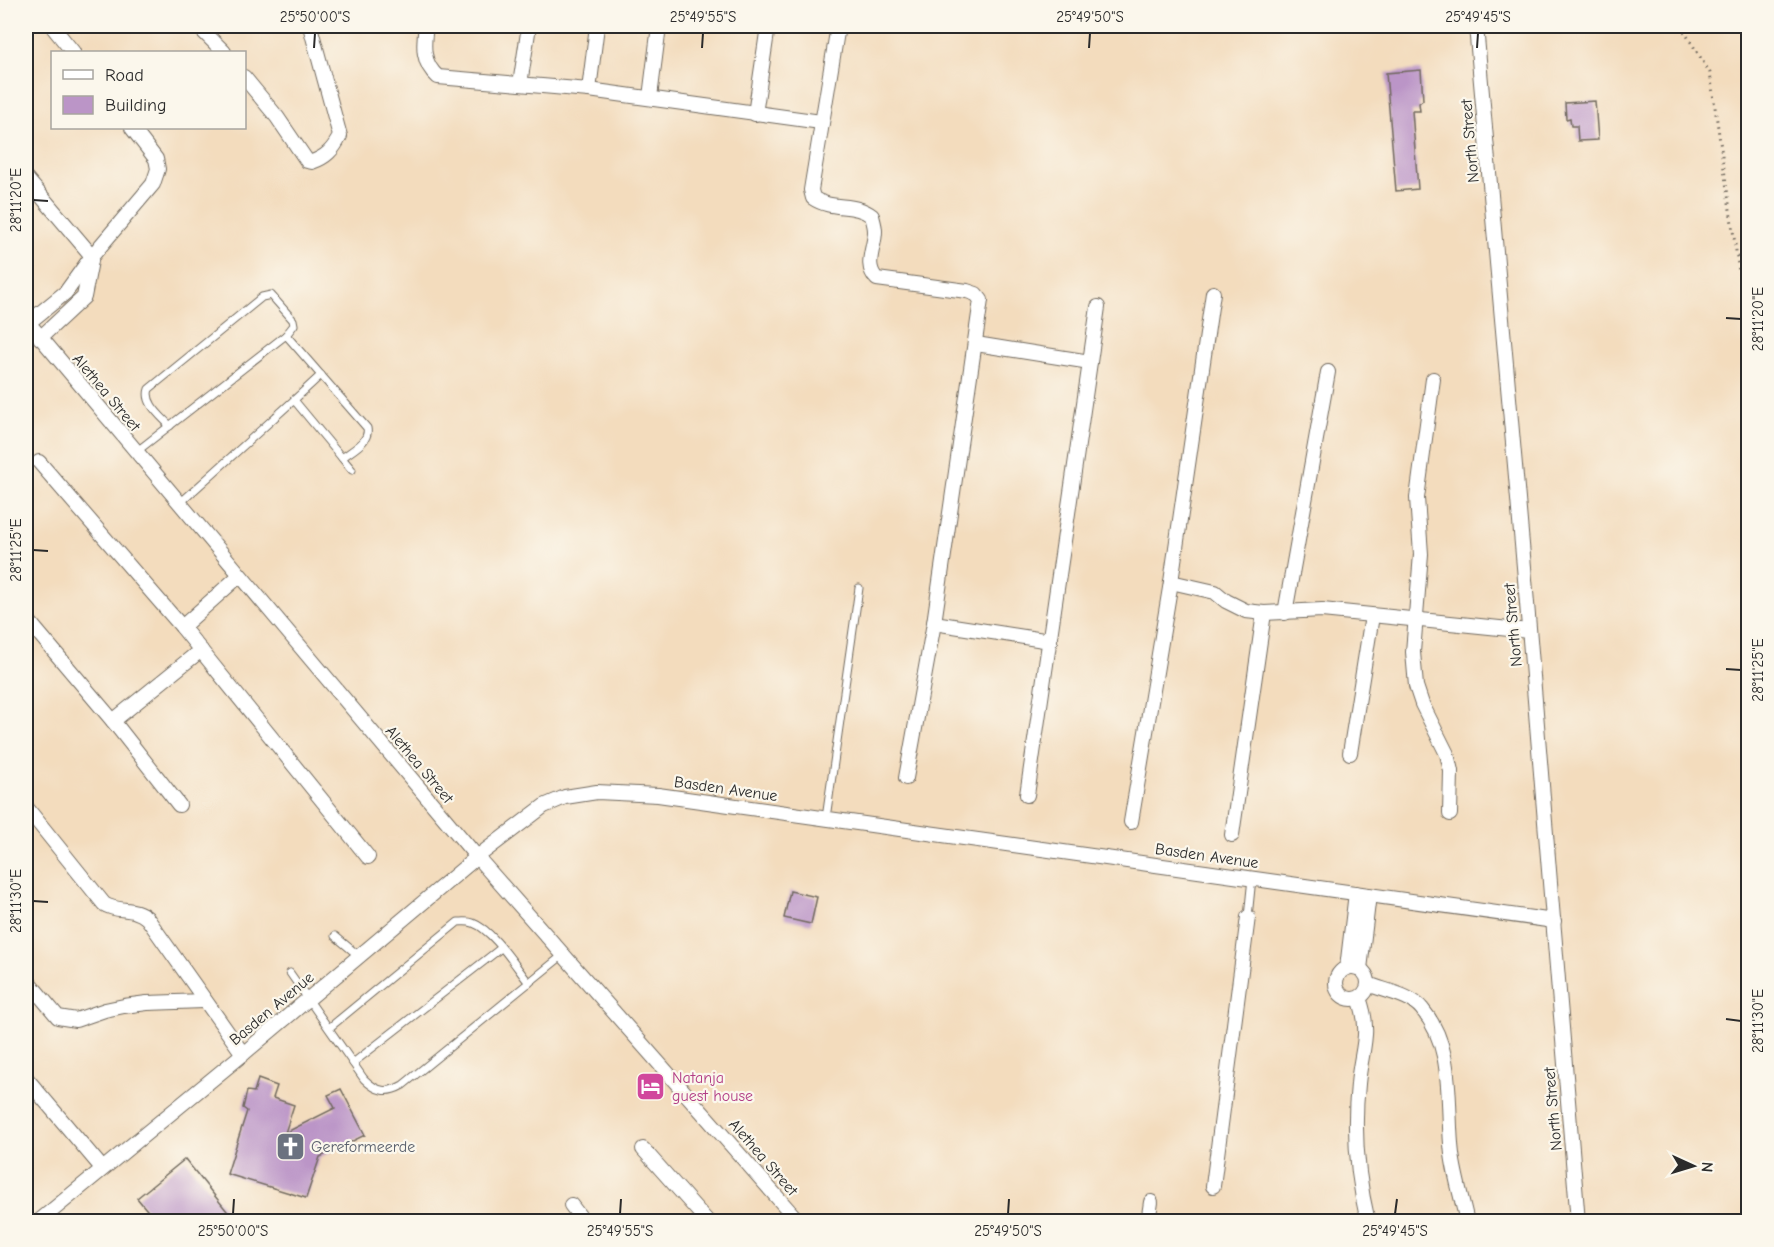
<svg xmlns="http://www.w3.org/2000/svg" width="1774" height="1247" font-family="'Comic Neue',sans-serif">
  <rect width="100%" height="100%" fill="#fbf7ec"/>
  <filter id="ink" filterUnits="userSpaceOnUse"><feTurbulence type="fractalNoise" baseFrequency=".0167" numOctaves="2"/><feDisplacementMap in="SourceGraphic" scale="12" xChannelSelector="R" yChannelSelector="G"/><feConvolveMatrix kernelMatrix="1 2 1 2 8 2 1 2 1" color-interpolation-filters="sRGB"/></filter>
  <filter id="wash" filterUnits="userSpaceOnUse"><feTurbulence type="fractalNoise" baseFrequency=".008" numOctaves="4" result="noise"/><feDisplacementMap in="SourceGraphic" scale="24" xChannelSelector="R" yChannelSelector="G"/><feGaussianBlur stdDeviation="1.35" result="paint"/><feColorMatrix in="noise" values="0 0 0 0 0 0 0 0 0 0 0 0 0 0 0 0 0 1.4 0 .05"/><feComposite in="paint" operator="in"/></filter>
  <g filter="url(#wash)">
    <rect width="100%" height="100%" fill="#f3dcbd"/>
    <g id="blocks">
      <g fill="#bb95c7">
        <polygon points="1421,70 1423,100 1419,103 1420,111 1412,111 1418,189 1396,191 1386,73"/>
        <polygon points="1595,101 1598,140 1578,141 1577,126 1571,126 1570,118 1566,119 1565,103"/>
        <polygon points="790,891 817,897 811,924 784,918"/>
        <polygon points="258,1079 277,1086 273,1098 294,1105 285,1133 335,1108 328,1095 341,1089 365,1135 320,1157 306,1198 227,1174 247,1111 243,1108 247,1091 254,1092"/>
        <polygon points="185,1159 235,1221 156,1221 137,1198"/>
      </g>
    </g>
  </g>
  <g filter="url(#ink)">
    <use href="#blocks" fill-opacity="0" stroke="#71695e" stroke-width="1.5"/>
    <g fill="none" stroke-linecap="round" stroke-linejoin="round">
      <defs>
        <g id="lane">
          <polyline points="294,400 321,375"/>
          <path d="M170 426C161 416 144 403 149 389L262 297 271 295 293 320 294 325 286 335"/>
          <path d="M136 452 286 335 367 428C370 442 352 450 342 458L352 470"/>
          <polyline points="179,504 294,400 342,458"/>
          <polyline points="826,818 859,588"/>
          <polyline points="1248,917 1252,878"/>
          <polyline points="335,936 359,956"/>
          <path d="M290 973 364 1079C377 1092 387 1094 403 1085L563 955"/>
          <path d="M329 1028 458 922C463 922 468 921 473 923 493 930 516 967 529 983"/>
          <polyline points="353,1063 501,948"/>
        </g>
        <g id="street">
          <polyline points="52,26 73,52"/>
          <polyline points="201,26 203,31 224,52"/>
          <path d="M426 26C423 46 422 63 438 77L589 90 821 122"/>
          <path d="M838 26 811 190 813 198C832 211 855 202 872 216 873 220 875 226 875 231 875 248 863 265 877 279L967 291 976 294 981 300 934 623 906 778"/>
          <polyline points="1476,26 1524,567 1578,1222"/>
          <path d="M244 77 277 117 307 161 312 162C326 157 333 150 340 136L310 26"/>
          <polyline points="520,84 529,26"/>
          <polyline points="589,90 597,26"/>
          <polyline points="650,97 659,26"/>
          <polyline points="755,114 768,26"/>
          <polyline points="26,178 92,256"/>
          <polyline points="26,320 477,857 799,1222"/>
          <polyline points="28,323 66,292 92,256 153,184 158,169 156,159 132,128"/>
          <polyline points="40,338 84,297 91,261"/>
          <polyline points="976,344 1090,362"/>
          <polyline points="1433,379 1417,498 1421,554 1413,652 1416,686 1422,704 1447,754 1451,771 1450,814"/>
          <polyline points="39,462 182,627 368,857"/>
          <polyline points="1171,582 1215,592 1226,601 1246,611 1264,613 1322,610 1529,631"/>
          <polyline points="1285,613 1328,372"/>
          <polyline points="26,618 113,721 179,805"/>
          <polyline points="934,623 1050,641"/>
          <polyline points="182,627 239,576"/>
          <polyline points="113,721 201,650"/>
          <polyline points="1350,753 1372,616"/>
          <polyline points="1027,795 1098,307"/>
          <path d="M26 807 104 904C118 913 134 906 147 918L243 1054"/>
          <polyline points="1131,822 1171,582 1213,293"/>
          <polyline points="1232,835 1264,613"/>
          <circle cx="1352" cy="983" r="16"/>
          <polyline points="1347,968 1356,893"/>
          <polyline points="1360,969 1369,895"/>
          <polyline points="26,979 58,1017 76,1020 105,1010 124,1006 147,1003 204,1001"/>
          <path d="M1368 984C1385 991 1411 995 1422 1009 1456 1049 1446 1106 1452 1154 1455 1177 1462 1199 1467 1222"/>
          <path d="M1359 998C1372 1033 1361 1049 1358 1084 1353 1130 1357 1176 1368 1222"/>
          <polyline points="26,1078 102,1168"/>
          <polyline points="643,1149 708,1222"/>
          <polyline points="1213,1186 1248,917"/>
          <polyline points="571,1205 584,1222"/>
          <polyline points="38,1222 243,1054 477,857 544,806 565,797 597,792 658,795 1554,921"/>
          <polyline points="1148,1222 1151,1202"/>
        </g>
      </defs>
      <use href="#lane" stroke="#71695e" stroke-width="9"/>
      <use href="#street" stroke="#71695e" stroke-width="16"/>
      <polyline stroke="#71695e" stroke-width="3" stroke-dasharray="1.5 4.5" stroke-linecap="butt" points="1681,26 1710,73 1748,333"/>
      <use href="#lane" stroke="#fff" stroke-width="7"/>
      <use href="#street" stroke="#fff" stroke-width="14"/>
    </g>
  </g>
  <path fill="none" stroke="#2b2b2b" stroke-width="2" d="M314 48 315 33M702 48 703 33M1089 48 1090 33M1477 48 1478 33M33 200 48 201M1726 318 1741 319M33 550 48 551M1726 669 1741 670M33 901 48 902M1726 1019 1741 1021M233 1214 234 1199M620 1214 621 1199M1008 1214 1009 1199M1395 1214 1397 1199"/>
  <defs>
    <symbol id="hotel-square" viewBox="-11 -11 22 22"><rect x="-9" y="-9" width="18" height="18" rx="4" fill="#d1479c" stroke="#fbf7ec"/><path d="M-6-4.5h1.5V1H6V5H4.5V3h-9V5H-6ZM-4 0a1.8 1.8 0 1 1 3.6 0ZM.5 0V-2.5h3Q6-2.5 6 0Z" fill="#fff"/></symbol>
    <symbol id="church-square" viewBox="-11 -11 22 22"><rect x="-9" y="-9" width="18" height="18" rx="4" fill="#6b7280" stroke="#fbf7ec"/><path d="M-1.2-6h2.4v3.5h3.3v2.4h-3.3V6h-2.4V-.1h-3.3v-2.4h3.3Z" fill="#fff"/></symbol>
  </defs>
  <g fill-rule="evenodd">
    <use href="#hotel-square" x="634" y="1070" width="33" height="33"/>
    <use href="#church-square" x="274" y="1130" width="33" height="33"/>
  </g>
  <g text-anchor="middle" stroke-width="4.5" stroke-linejoin="round" paint-order="stroke">
    <g font-size="16" fill="#2b2b2b" stroke="#fbf7ec">
      <text transform="translate(1469 141) rotate(-95)" y="6">North Street</text>
      <text transform="translate(107 392) rotate(50)" y="6">Alethea Street</text>
      <text transform="translate(1512 625) rotate(-95)" y="6">North Street</text>
      <text transform="translate(420 764) rotate(50)" y="6">Alethea Street</text>
      <text transform="translate(726 788) rotate(8)" y="6">Basden Avenue</text>
      <text transform="translate(1207 855) rotate(8)" y="6">Basden Avenue</text>
      <text transform="translate(271 1008) rotate(-40)" y="6">Basden Avenue</text>
      <text transform="translate(1552 1109) rotate(-95)" y="6">North Street</text>
      <text transform="translate(764 1157) rotate(49)" y="6">Alethea Street</text>
    </g>
    <g font-size="16" fill="#b23c85" stroke="#fbf7ec" text-anchor="start">
      <text x="672" y="1083">Natanja<tspan x="672" dy="18">guest house</tspan></text>
    </g>
    <g font-size="16" fill="#5b616d" stroke="#fbf7ec" text-anchor="start">
      <text x="311" y="1152">Gereformeerde</text>
    </g>
  </g>
  <rect width="1774" height="1247" fill="none" stroke="#fbf7ec" stroke-width="66"/>
  <rect x="51" y="51" width="195" height="78" fill="#fbf7ec" stroke="#a8a59f" stroke-width="1.5"/>
  <rect x="63" y="70" width="30" height="9" fill="#ffffff" stroke="#a8a59f" stroke-width="1.5"/>
  <text x="105" y="81" font-size="18" fill="#2b2b2b">Road</text>
  <rect x="63" y="96" width="30" height="18" fill="#bb95c7" stroke="#a8a59f" stroke-width="1.5"/>
  <text x="105" y="111" font-size="18" fill="#2b2b2b">Building</text>
  <g transform="translate(1693 1166) rotate(94)" stroke="#fbf7ec" stroke-width="4.5" paint-order="stroke">
  <path d="M0-4.5L10 22L0 15L-10 22Z" fill="#2b2b2b"/>
  <text y="-9" font-size="16" font-weight="bold" text-anchor="middle" fill="#2b2b2b">N</text>
  </g>
  <rect x="33" y="33" width="1708" height="1181" fill="none" stroke="#2b2b2b" stroke-width="2"/>
  <g font-size="15" text-anchor="middle" fill="#2b2b2b">
    <text x="315" y="22">25°50'00"S</text>
    <text x="703" y="22">25°49'55"S</text>
    <text x="1090" y="22">25°49'50"S</text>
    <text x="1478" y="22">25°49'45"S</text>
    <text transform="translate(16 200) rotate(-90)" y="5">28°11'20"E</text>
    <text transform="translate(1758 319) rotate(-90)" y="5">28°11'20"E</text>
    <text transform="translate(16 550) rotate(-90)" y="5">28°11'25"E</text>
    <text transform="translate(1758 670) rotate(-90)" y="5">28°11'25"E</text>
    <text transform="translate(16 901) rotate(-90)" y="5">28°11'30"E</text>
    <text transform="translate(1758 1021) rotate(-90)" y="5">28°11'30"E</text>
    <text x="233" y="1236">25°50'00"S</text>
    <text x="620" y="1236">25°49'55"S</text>
    <text x="1008" y="1236">25°49'50"S</text>
    <text x="1395" y="1236">25°49'45"S</text>
  </g>
</svg>
